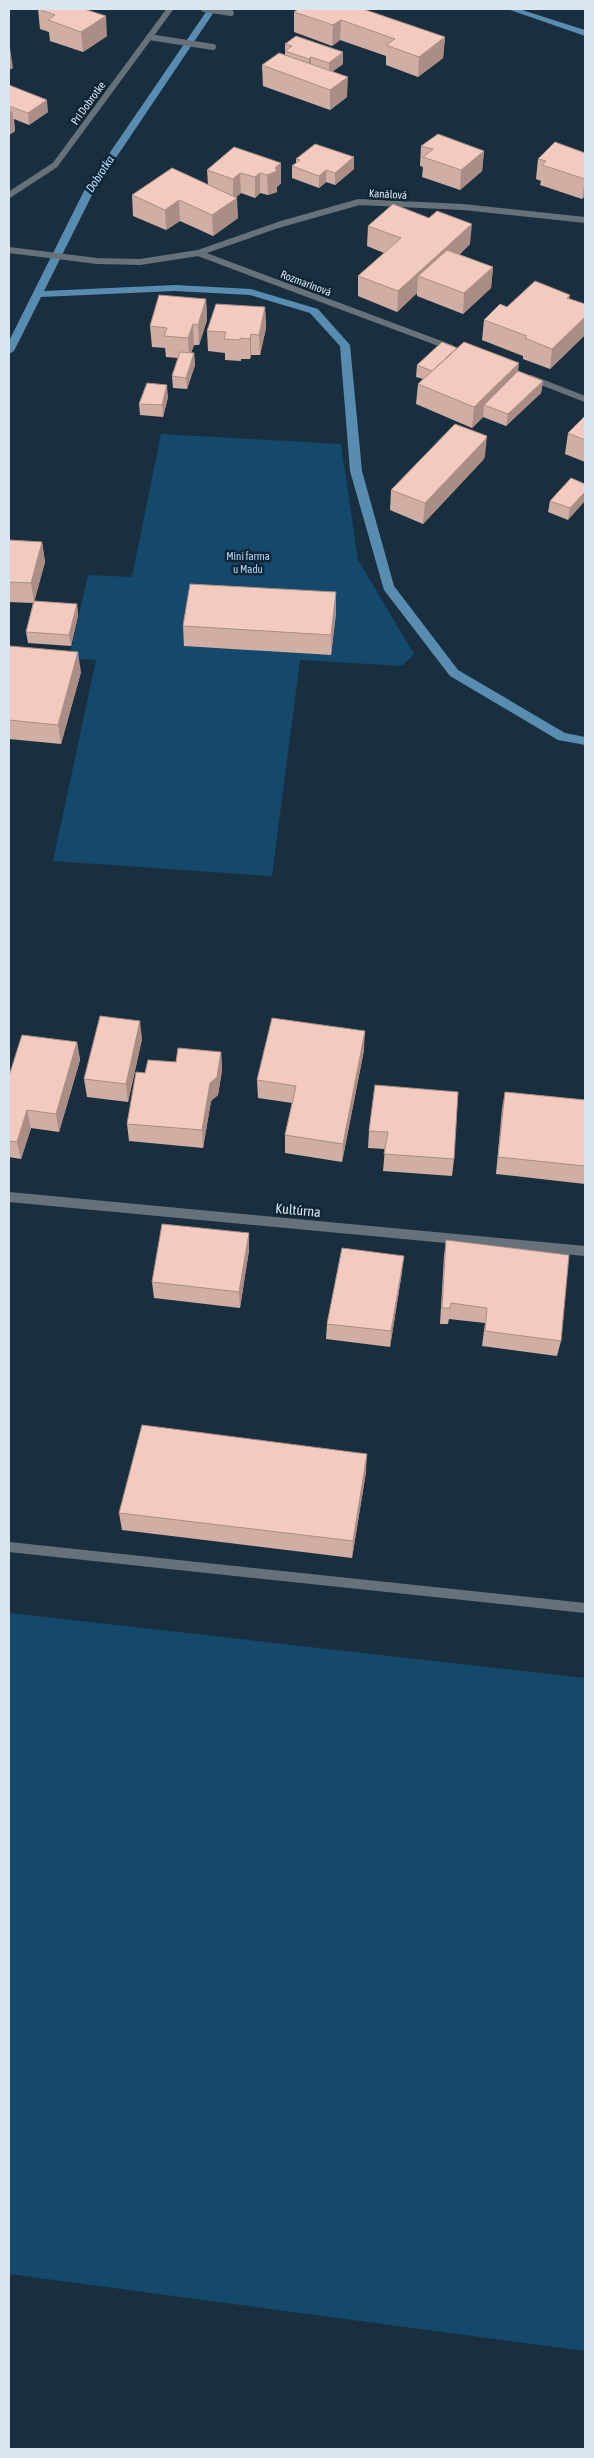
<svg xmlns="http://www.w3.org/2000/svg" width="594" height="2458" font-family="'Asap Condensed',sans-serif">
  <rect width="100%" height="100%" fill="#192f3f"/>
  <g fill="#14496c">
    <polygon points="161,434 341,444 358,560 414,654 402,666 300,660 272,876 53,861 96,660 69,658 88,575 132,577"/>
    <polygon points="9,1613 585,1678 585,2351 9,2274"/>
  </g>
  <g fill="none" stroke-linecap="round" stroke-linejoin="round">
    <g fill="#588cb0" fill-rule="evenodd">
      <polygon points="208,9 216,9 95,189 44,291 175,285 251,289 318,309 350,345 362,471 394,586 458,670 565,733 585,737 585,745 558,740 450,676 384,590 350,471 340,346 310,313 250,295 175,291 41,297 14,351 9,354 9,341 85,189"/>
      <polygon points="507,9 519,9 585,30 585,36"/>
    </g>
    <g stroke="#667179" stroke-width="6">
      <polyline points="204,9 231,13"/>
      <polyline points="149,37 213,47"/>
    </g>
    <polyline stroke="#667179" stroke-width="10" points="9,1547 585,1608"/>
    <g stroke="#667179" stroke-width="6">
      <polyline points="9,195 55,165 170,9"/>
      <polyline points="9,250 97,261 140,262 198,253 452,348"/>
      <polyline points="198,253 278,225 359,202 463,207 585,220"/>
      <polyline points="531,378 585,399"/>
    </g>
    <polyline stroke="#667179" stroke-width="10" points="9,1197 585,1251"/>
  </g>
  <g fill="#d1aea3">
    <polygon points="38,9 84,9 107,36 83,52 50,41 49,32 40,29"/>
    <polygon points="294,12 445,37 443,58 418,77 386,65 386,56 340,40 332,46 294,32"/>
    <polygon points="285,44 343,52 343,64 333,71 347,97 330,110 263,86 262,65 285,55"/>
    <polygon points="9,85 48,112 29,125 14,119 15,131 9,135"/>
    <polygon points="421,146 484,151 482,171 460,190 422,177 423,167 420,166"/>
    <polygon points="234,147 281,183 277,187 277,192 268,195 260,193 255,198 241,193 236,197 238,218 213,236 180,221 166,230 133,216 132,195 208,185 207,170"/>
    <polygon points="585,153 585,196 582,199 540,185 541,181 536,179 538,159"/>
    <polygon points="296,159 354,169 335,185 326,182 319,188 292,178 292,166 296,163"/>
    <polygon points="368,226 470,244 459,255 493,267 491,288 463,314 417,296 417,293 397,312 358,296 358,276 384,253 367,246"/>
    <polygon points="570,295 569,299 585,304 585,335 550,369 523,359 523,356 482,340 484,320 507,307"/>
    <polygon points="206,299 207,320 199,345 194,345 191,353 194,353 195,365 187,389 173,388 172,376 178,358 166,357 165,348 152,347 150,326"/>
    <polygon points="265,307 266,328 260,355 251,355 250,359 241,359 241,361 225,360 225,353 208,351 207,331"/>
    <polygon points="417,365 518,371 543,381 541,393 506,426 483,417 472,428 416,404 418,384 423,379 416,377"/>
    <polygon points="168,397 163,417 140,415 139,404"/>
    <polygon points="585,416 585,462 565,454 568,433"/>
    <polygon points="485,456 483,460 423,524 390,510 391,490"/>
    <polygon points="585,484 568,520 548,512 550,501"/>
    <polygon points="9,540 42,542 45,562 34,601 77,604 78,616 71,646 28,643 26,632 33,603 9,602"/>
    <polygon points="336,613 331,655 184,646 183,626"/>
    <polygon points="9,652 81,672 61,744 9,739"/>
    <polygon points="142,1039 128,1102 87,1097 84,1079"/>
    <polygon points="77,1042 80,1060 59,1132 31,1128 21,1159 9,1157 9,1076"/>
    <polygon points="364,1050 342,1162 285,1153 285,1135 292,1103 258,1098 257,1080"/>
    <polygon points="221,1052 222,1070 218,1095 211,1101 203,1148 129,1141 127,1124 176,1062"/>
    <polygon points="375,1085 454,1159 452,1176 383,1171 385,1149 368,1148 369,1131"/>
    <polygon points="505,1092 585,1100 585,1184 496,1174 502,1109"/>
    <polygon points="446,1240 561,1341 557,1356 482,1346 485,1323 449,1319 448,1324 440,1324 444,1256"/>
    <polygon points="249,1250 240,1308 154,1298 152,1282"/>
    <polygon points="402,1272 390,1347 326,1339 327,1324"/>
    <polygon points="366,1472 352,1558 122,1530 119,1513"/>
  </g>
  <g fill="#aa8d85">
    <polygon points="106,16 107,36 83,52 81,32"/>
    <polygon points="341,20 340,40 332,46 333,25"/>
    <polygon points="445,37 443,58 418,77 419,57"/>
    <polygon points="9,48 10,48 13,68 9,70"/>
    <polygon points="343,52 343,64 329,74 329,63"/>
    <polygon points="311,57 311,68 309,70 309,59"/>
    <polygon points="348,77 347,97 330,110 330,90"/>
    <polygon points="47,100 48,112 29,125 28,113"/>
    <polygon points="12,110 15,131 9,135 9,113"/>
    <polygon points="484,151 482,171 460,190 461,170"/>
    <polygon points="354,157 354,169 335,185 335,173"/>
    <polygon points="281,163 281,183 277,187 277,192 268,195 267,175"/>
    <polygon points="326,170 326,182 319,188 319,176"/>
    <polygon points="240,173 241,193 233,200 233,179"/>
    <polygon points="260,173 260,193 255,198 255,177"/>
    <polygon points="585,178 585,196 582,199 585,179"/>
    <polygon points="237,198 238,218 213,236 212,215"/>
    <polygon points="179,200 180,221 166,230 165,210"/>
    <polygon points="472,224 470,244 431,280 418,276 417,293 397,312 398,291"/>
    <polygon points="493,267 491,288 463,314 464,293"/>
    <polygon points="206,299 207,320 199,345 198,325"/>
    <polygon points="265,307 266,328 260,355 259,335"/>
    <polygon points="585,317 585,335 550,369 552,349"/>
    <polygon points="193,324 194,345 189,359 188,338"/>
    <polygon points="251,334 251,355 250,359 250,339"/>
    <polygon points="194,353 195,365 187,389 186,378"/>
    <polygon points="519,363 517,383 484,405 483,417 472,428 474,407"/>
    <polygon points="543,381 541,393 506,426 508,414"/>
    <polygon points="167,385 168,397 163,417 162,405"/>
    <polygon points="487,436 485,456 483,460 423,524 425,503"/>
    <polygon points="585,492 585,501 568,520 570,508"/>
    <polygon points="42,542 45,562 34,603 31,583"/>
    <polygon points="336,592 336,613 331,655 331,635"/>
    <polygon points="77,604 78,616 71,646 69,635"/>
    <polygon points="78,652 81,672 61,744 58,725"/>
    <polygon points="140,1021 142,1039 128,1102 126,1084"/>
    <polygon points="365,1031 364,1050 342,1162 343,1144"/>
    <polygon points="77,1042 80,1060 59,1132 56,1114"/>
    <polygon points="221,1052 222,1070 218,1095 211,1101 203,1148 202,1130 210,1083"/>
    <polygon points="27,1110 31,1128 21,1159 17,1142"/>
    <polygon points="249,1233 249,1250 240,1308 239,1292"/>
    <polygon points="404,1256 402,1272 390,1347 391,1331"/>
    <polygon points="367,1454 366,1472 352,1558 353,1541"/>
  </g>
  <g fill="#f3cabe" stroke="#aa8d85">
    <polygon points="38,9 84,9 106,16 81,32 48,20 55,15"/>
    <polygon points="298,9 363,9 445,37 419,57 386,45 395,39 341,20 333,25 294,12"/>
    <polygon points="296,36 343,52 329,63 311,57 309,59 285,51 292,46 285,44"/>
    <polygon points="279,53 348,77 330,90 262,65"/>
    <polygon points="9,85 47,100 28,113 9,106"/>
    <polygon points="438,134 484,151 461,170 423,157 433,149 421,146"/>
    <polygon points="555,142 585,153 585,179 542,165 546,161 538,159"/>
    <polygon points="315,144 354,157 335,173 326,170 319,176 292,166 300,160 296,159"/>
    <polygon points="234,147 281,163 275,168 277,171 267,175 260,173 255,177 240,173 233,179 207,170"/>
    <polygon points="172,168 237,198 212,215 179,200 165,210 132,195"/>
    <polygon points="393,204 429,218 437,211 472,224 398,291 358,276 401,238 368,226"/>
    <polygon points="447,250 493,267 464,293 418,276"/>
    <polygon points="535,281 570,295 567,298 585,304 585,317 552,349 525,338 527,336 484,320 500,304 507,307"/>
    <polygon points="159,295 206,299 198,325 193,324 188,338 164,336 167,328 150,326"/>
    <polygon points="216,304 265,307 259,335 251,334 250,339 240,338 240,340 224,339 226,332 207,331"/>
    <polygon points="442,342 457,348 432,371 417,365"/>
    <polygon points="464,342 519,363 474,407 418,384"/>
    <polygon points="180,352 194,353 186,378 172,376"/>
    <polygon points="518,371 543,381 508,414 484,405"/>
    <polygon points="147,383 167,385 162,405 139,404"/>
    <polygon points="585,416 585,440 568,433"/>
    <polygon points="455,424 487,436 485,440 425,503 391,490"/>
    <polygon points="571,478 585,484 585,492 570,508 550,501"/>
    <polygon points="9,540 42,542 31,583 9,582"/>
    <polygon points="190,584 336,592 331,635 183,626"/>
    <polygon points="34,601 77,604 69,635 26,632"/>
    <polygon points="10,646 78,652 58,725 9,720 9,652"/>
    <polygon points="100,1016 140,1021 126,1084 84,1079"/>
    <polygon points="272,1018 365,1031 343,1144 285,1135 296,1086 257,1080"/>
    <polygon points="22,1035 77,1042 56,1114 27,1110 17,1142 9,1141 9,1076"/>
    <polygon points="178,1048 221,1052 217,1077 210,1083 202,1130 127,1124 136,1072 145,1073 148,1060 176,1062"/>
    <polygon points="375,1085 458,1092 454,1159 384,1154 388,1132 369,1131"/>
    <polygon points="505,1092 585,1100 585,1166 498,1157"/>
    <polygon points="162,1224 249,1233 239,1292 152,1282"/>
    <polygon points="446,1240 569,1255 561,1341 485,1331 487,1308 451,1303 450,1308 442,1308"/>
    <polygon points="342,1248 404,1256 391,1331 327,1324"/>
    <polygon points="142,1425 367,1454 353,1541 119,1513"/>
  </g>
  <g text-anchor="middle" stroke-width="5" stroke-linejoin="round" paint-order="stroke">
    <g font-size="11" fill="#d8e6f0" stroke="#102535">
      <text transform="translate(88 103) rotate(-54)" y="4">Pri Dobrotke</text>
      <text transform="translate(388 194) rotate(3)" y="4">Kanálová</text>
      <text transform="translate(306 283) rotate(21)" y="4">Rozmarínová</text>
    </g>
    <g font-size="11" fill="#aed6f6" stroke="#102535">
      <text x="248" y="560">Mini farma<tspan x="248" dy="13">u Madu</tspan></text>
    </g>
    <g font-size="12" font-style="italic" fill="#b5defe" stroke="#102535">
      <text transform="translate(100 174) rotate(-57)" y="4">Dobrotka</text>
    </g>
    <g font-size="14" fill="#d8e6f0" stroke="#102535">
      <text transform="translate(298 1210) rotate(5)" y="5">Kultúrna</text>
    </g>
  </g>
  <rect width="594" height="2458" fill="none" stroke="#d8e6f0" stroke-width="20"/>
</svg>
